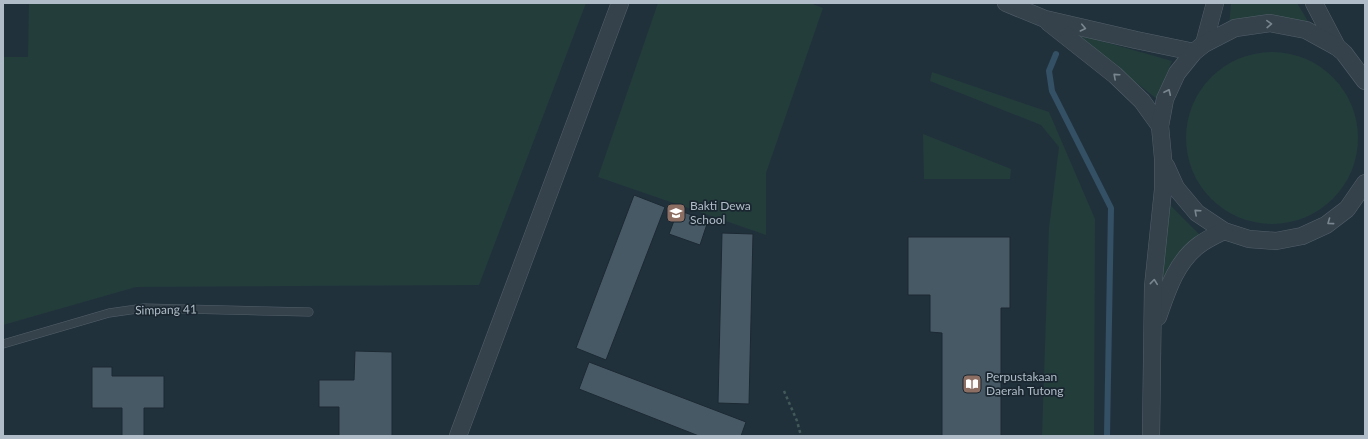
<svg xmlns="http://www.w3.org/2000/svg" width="1368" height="439" font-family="Lato,sans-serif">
  <rect width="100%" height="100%" fill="#21313c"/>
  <g fill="#233d3b">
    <polygon points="29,3 586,3 479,285 136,287 3,325 3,57 28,57"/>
    <polygon points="658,3 810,3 823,8 766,173 766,235 598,177"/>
    <polygon points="1231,3 1297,3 1309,23 1229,27"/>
    <polygon points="1073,33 1172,61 1157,99"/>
    <circle cx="1272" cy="138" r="86"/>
    <polygon points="932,72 1049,112 1095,219 1094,436 1042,436 1049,228 1059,147 1041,125 930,81"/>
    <polygon points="923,134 1011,169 1010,179 924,179"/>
    <polygon points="1169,204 1200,235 1162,287"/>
  </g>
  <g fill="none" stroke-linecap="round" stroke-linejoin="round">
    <polyline stroke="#345064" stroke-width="6" points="1056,54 1049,71 1052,91 1111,208 1107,436"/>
  </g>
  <g fill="#475965" stroke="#1c2933">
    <polygon points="634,195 665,207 606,360 576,348"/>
    <polygon points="678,210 708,221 700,245 669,234"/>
    <polygon points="722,233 753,234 749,404 718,403"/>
    <polygon points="908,237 1010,237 1010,308 1001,308 1001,436 942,436 942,333 930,332 930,295 908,295"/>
    <polygon points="355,351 392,352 392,436 339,436 339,407 319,407 319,380 354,380"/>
    <polygon points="589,362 746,422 741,436 699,436 579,389"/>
    <polygon points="92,367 112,367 112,376 164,376 164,408 144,408 144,436 122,436 122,408 92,408"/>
  </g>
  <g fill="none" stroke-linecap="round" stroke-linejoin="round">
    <defs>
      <polyline id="service" points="3,344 109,313 144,308 309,312"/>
      <g id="minor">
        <polyline points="1006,3 1045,19 1136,40 1194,52"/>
        <polyline points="1314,3 1337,47"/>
        <polyline points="1048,22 1115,75 1142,101 1160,126"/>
        <polyline points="1204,44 1215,3"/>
        <polyline points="1166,166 1176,188 1197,213 1224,231 1249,239 1276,241 1302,236 1326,225 1347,209 1365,183"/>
        <path d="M1158 317C1167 291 1176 262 1199 245 1207 239 1216 235 1224 231"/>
        <polyline points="458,436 620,3"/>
        <polyline points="1151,436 1153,287 1163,190 1163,158 1160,126 1165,99 1177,73 1194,52 1204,44 1235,28 1270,23 1306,30 1337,47 1344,53 1365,81"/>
      </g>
    </defs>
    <use href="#service" stroke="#53606a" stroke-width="9"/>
    <use href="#minor" stroke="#53606a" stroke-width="18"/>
    <polyline stroke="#415958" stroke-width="2.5" stroke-dasharray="3 3" stroke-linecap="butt" points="784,391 797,421 801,436"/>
    <use href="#service" stroke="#35424c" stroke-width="8"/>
    <use href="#minor" stroke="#35424c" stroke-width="17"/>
  </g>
  <defs><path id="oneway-chevron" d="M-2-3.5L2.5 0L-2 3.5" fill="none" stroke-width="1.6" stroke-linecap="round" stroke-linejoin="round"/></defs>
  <g stroke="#798690">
    <use href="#oneway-chevron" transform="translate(1269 24) rotate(-2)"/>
    <use href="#oneway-chevron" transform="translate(1083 28) rotate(13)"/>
    <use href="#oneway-chevron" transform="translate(1116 76) rotate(-138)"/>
    <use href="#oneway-chevron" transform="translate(1168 92) rotate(-65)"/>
    <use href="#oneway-chevron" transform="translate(1197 212) rotate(-138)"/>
    <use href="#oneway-chevron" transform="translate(1330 222) rotate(144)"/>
    <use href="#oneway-chevron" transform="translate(1154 282) rotate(-84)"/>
  </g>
  <defs>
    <symbol id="school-square" viewBox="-11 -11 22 22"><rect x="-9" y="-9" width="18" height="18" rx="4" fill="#8d6e63" stroke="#1a2731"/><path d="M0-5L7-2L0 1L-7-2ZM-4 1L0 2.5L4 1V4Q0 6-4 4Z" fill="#fff"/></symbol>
    <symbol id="library-square" viewBox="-11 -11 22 22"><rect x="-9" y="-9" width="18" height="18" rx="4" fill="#8d6e63" stroke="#1a2731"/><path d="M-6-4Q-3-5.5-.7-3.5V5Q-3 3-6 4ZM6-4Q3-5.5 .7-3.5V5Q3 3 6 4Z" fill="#fff"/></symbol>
  </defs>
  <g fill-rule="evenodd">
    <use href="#school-square" x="665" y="202" width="22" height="22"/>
    <use href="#library-square" x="961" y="373" width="22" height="22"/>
  </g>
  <g text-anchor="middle" stroke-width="3.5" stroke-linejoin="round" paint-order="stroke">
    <g font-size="12" fill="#b0bdc8" stroke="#1a2731" text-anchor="start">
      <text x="690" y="210">Bakti Dewa<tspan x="690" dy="14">School</tspan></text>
      <text x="986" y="381">Perpustakaan<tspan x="986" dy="14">Daerah Tutong</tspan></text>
    </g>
    <g font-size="12" fill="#b0bdc8" stroke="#1a2731">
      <text transform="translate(166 310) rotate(-1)" y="4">Simpang 41</text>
    </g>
  </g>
  <rect width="1368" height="439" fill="none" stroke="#b0bdc8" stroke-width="8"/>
</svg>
